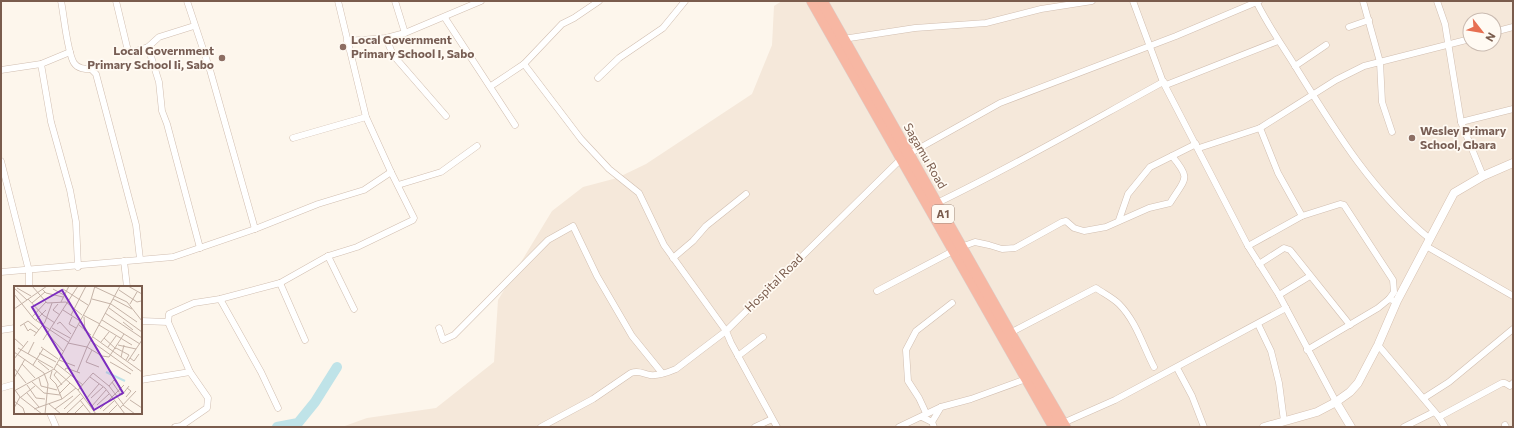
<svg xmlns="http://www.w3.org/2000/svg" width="1514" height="428" font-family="Commissioner,sans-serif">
  <rect width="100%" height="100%" fill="#fdf6ec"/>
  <path fill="#f5e8da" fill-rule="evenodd" d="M782 1H1513V427H342L367 418 436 408 494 362 498 300 552 211 583 187 617 178 646 164 752 94 772 45 774 6ZM1470 20H1494V44H1470Z"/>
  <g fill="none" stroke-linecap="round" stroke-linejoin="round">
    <polyline stroke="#bfe3e8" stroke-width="10" points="277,427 298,423 315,402 337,367"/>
    <defs>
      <g id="street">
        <path d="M61 1C64 15 67 52 74 63 78 69 85 69 91 69L96 74 136 225 140 259"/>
        <polyline points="116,1 128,51 130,53 148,47 159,37 194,26"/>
        <polyline points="187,1 210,70 255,229"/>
        <polyline points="395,1 405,33"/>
        <polyline points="1133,1 1163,82 1248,246 1279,295 1336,402"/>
        <path d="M1256 1C1267 24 1282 45 1295 66 1334 129 1372 192 1430 239"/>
        <polyline points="1363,1 1380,62 1382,102 1392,132"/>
        <polyline points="1437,1 1445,24 1461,122 1483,176"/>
        <polyline points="445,18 515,125"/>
        <polyline points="1349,27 1369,20"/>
        <polyline points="1494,32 1513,27"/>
        <polyline points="386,38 393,55 446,116"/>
        <polyline points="843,39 915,28 986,23 1041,9 1092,1"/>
        <polyline points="347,41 386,38 405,33 481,1"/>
        <polyline points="148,47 159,82 162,111 167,124 200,248"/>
        <polyline points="41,64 51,122 70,190 76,222 78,267"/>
        <path d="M524 64 581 139 609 169 639 193 664 245 726 331 676 369C669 372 658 376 650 375 643 374 639 370 631 373L593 399 541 427"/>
        <polyline points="1295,66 1326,45"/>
        <polyline points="1,70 41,64 70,52"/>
        <polyline points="598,78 619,58 663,28 685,1"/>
        <polyline points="1164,82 1166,85 1278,41"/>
        <polyline points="491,86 524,64 562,24 574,18 599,1"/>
        <polyline points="1461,122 1513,109"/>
        <polyline points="1260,128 1278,173 1302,216"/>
        <polyline points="293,138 366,117"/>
        <polyline points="1199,148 1260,128 1336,80 1364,66 1470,39"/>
        <polyline points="909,154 1000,103 1176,36 1259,1"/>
        <polyline points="1,161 29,271 29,287"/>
        <polyline points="398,185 441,172 477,146"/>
        <path d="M937 203C1014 166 1088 123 1163 82"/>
        <polyline points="1119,220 1128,194 1150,167 1196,144"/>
        <polyline points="1248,246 1302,216 1340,204 1344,205 1393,280 1394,292 1389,299"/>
        <polyline points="1426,246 1513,296"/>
        <path d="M961 247 975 242 989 245 1002 249 1015 248 1062 222 1066 221 1074 228 1084 231 1106 227 1149 208 1170 203C1185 178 1192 180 1172 156"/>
        <polyline points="328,256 354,309"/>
        <polyline points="673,258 693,241 706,226 746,194"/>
        <polyline points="124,261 127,287"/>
        <polyline points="1259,264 1284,248 1290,250 1350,325"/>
        <polyline points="1,272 173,257 255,229 318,204 364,190 391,172"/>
        <polyline points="280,283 305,340"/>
        <polyline points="877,291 953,251"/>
        <polyline points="1279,295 1310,276"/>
        <polyline points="220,299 261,372 278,408"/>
        <polyline points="141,321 168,322"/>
        <polyline points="1258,324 1271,351 1279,383 1284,421"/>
        <polyline points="439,328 443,340 454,335 548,240 573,226 597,276 632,336 662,373"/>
        <polyline points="1,330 15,328"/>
        <path d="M1010 333 1096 288C1103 293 1113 298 1119 304 1136 321 1143 346 1154 367"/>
        <polyline points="1378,345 1439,417 1445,427"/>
        <polyline points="1307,350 1378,308 1389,299 1392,300"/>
        <polyline points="738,356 763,337"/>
        <polyline points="1177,368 1192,396 1204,427"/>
        <polyline points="141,380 190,372"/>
        <polyline points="1,388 15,384"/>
        <polyline points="1424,398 1449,382 1513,329"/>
        <polyline points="50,413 56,427"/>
        <polyline points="926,413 919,398 908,381 906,350 916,331 952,303"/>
        <polyline points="922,417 932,422 934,427"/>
        <polyline points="1439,417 1502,383 1505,383 1510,386 1513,383"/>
        <polyline points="932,422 941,407"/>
        <polyline points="1063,423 1115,400 1286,308"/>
        <polyline points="1505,425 1506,427"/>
        <polyline points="175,427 181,426 207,408 208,398 190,372 168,322 169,314 194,303 220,299 280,283 328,256 357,247 413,220 414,218 391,172 366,117 338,1"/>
        <polyline points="755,427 772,419"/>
        <polyline points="777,427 731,343 726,331 901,159"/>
        <polyline points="899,427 941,407 971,399 1026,379"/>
        <polyline points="1404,427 1434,412"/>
      </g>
      <g id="secondary">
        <polyline points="1336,402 1351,427"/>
        <polyline points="1264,427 1317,412 1336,402 1350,392 1358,383 1378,345 1397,301 1454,193 1483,176 1513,163"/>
      </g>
      <g id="highway">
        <polyline points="812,1 1054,427"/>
        <polyline points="822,1 1010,333 1065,427"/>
      </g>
    </defs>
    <use href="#street" stroke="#d1beb0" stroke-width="7"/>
    <use href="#secondary" stroke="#d6c0b0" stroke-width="9"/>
    <use href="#highway" stroke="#dad1cd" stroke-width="12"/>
    <use href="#street" stroke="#fff" stroke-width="6"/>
    <use href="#secondary" stroke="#fff" stroke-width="8"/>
    <use href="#highway" stroke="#f7b7a3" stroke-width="11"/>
  </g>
  <g fill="#8d6e63" stroke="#fffaf3" stroke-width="1.5">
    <circle cx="343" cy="47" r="4"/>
    <circle cx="222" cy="58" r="4"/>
    <circle cx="1412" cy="138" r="4"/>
  </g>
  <g text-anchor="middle" stroke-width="3.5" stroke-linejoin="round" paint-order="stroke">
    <rect fill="#fffaf3" stroke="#a28b7f" stroke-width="1" x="932" y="205" width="22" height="18" rx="3"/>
    <g font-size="11" font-weight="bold" fill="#7a5c4d">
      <text x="943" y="218">A1</text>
    </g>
    <g font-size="12" font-weight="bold" fill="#785e54" stroke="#fffaf3" text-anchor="start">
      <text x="351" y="44">Local Government<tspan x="351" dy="14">Primary School I, Sabo</tspan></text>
      <text x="214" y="55" text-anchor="end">Local Government<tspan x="214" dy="14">Primary School Ii, Sabo</tspan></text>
      <text x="1420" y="135">Wesley Primary<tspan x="1420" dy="14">School, Gbara</tspan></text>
    </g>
    <g font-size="12" fill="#7a5c4d" stroke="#fffaf3">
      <text transform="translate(925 156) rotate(60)" y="4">Sagamu Road</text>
      <text transform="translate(774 283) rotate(-45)" y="4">Hospital Road</text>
    </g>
  </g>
  <g transform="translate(14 286)">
    <rect width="128" height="128" fill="#fdf6ec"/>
    <path fill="none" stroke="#bfe3e8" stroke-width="2" d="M92 86 111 95"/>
    <path fill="none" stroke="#c5b3a7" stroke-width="1" d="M18 0 33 17 52 16 68 29M114 0 128 8M81 1 113 16 128 35M0 2 13 14M3 2 17 10M28 3 32 7 49 11M39 3 50 9M49 3 74 19M105 4 123 16 127 15M0 8 20 33 54 56M14 13 29 29 41 37M78 13 97 18 123 36M99 13 118 23M47 16 55 0M18 17 31 6M44 18 39 24 46 29M116 18 123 6M95 22 128 46M0 23 33 0M49 24 66 35M91 27 128 52M57 29 72 0M69 29 86 38M18 31 32 16M58 31 55 38 62 42M70 31 71 45M22 34 32 24M88 34 126 58M109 36 119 44M10 38 14 45 16 43 23 47M43 38 46 36 57 48M65 39 77 49M85 39 118 59M6 40 14 35 25 44M38 42 56 52M34 48 49 65M20 50 31 36 38 17M79 51 128 86M0 52 10 61M90 52 102 63M29 54 64 0M77 55 119 85M87 56 95 46M54 57 73 61 106 0M104 59 122 63M27 61 44 73M94 61 102 50M4 62 39 82M102 62 115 69 112 74M78 64 72 76 85 81M0 66 30 87M25 67 42 76M14 68 20 56M107 71 110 59M116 72 120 75 125 68M0 73 14 55M45 74 61 80M24 75 35 84M114 75 128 54M96 76 117 88M8 78 21 92M43 78 69 99M19 79 29 63M0 82 12 97M40 83 64 104 82 128M51 84 52 82 66 87M38 85 36 92 42 98 48 113M43 85 40 89 48 99M63 86 73 61 88 70 95 71 110 48M30 87 34 98 31 128M76 91 91 102 111 128M0 92 11 73M25 92 27 100 43 104M18 96 30 107 46 109M98 96 105 106M13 99 22 112 31 113M95 100 100 94 106 100M43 102 57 89M1 104 6 111 28 128M64 104 79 87 95 100 109 118M0 105 40 83 76 17 81 0M13 107 25 121M105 107 108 109 115 100M45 108 56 97M7 111 21 100M112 111 117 105 113 102M77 112 89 101M72 113 85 98M66 114 77 128M116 114 128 122M0 115 9 122 11 128M35 118 47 128M83 119 95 108M109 119 121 128M78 120 92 104M0 122 6 111M106 122 122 105M20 123 48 113 62 102M41 123 59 110M50 123 67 107M86 123 110 99M89 125 100 115M53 127 70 111M60 128 70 118M94 128 103 119"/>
    <path fill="#7b2cbf" fill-opacity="0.15" stroke="#7b2cbf" stroke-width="2" d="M48 4 109 107 80 124 18 21Z"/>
    <rect width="128" height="128" fill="none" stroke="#7a5c4d" stroke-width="2"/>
  </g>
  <rect width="1514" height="428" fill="none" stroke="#7a5c4d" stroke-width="4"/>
  <g transform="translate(1482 32) rotate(121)"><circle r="19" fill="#fffaf3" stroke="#cabbb1"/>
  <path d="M0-3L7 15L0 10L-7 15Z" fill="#e76f51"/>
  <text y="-6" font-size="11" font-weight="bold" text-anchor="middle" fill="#7a5c4d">N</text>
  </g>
</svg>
